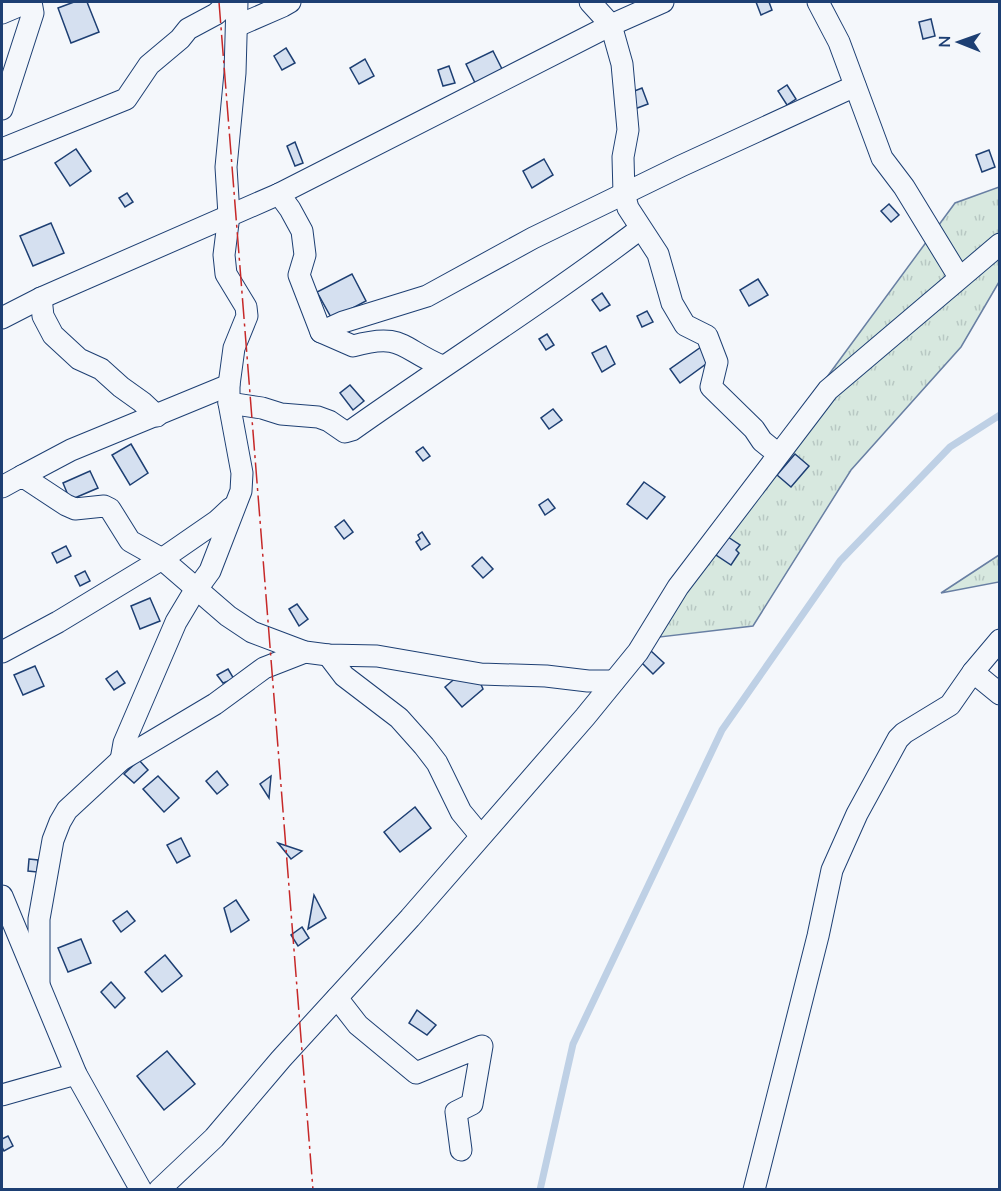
<svg xmlns="http://www.w3.org/2000/svg" width="1001" height="1191" font-family="'Nunito Sans',sans-serif">
  <defs>
    <pattern id="grass-tufts" width="24" height="20" patternUnits="userSpaceOnUse" patternTransform="scale(1.5)"><rect width="24" height="20" fill="#d7e8df"/><path d="M3 7l-1-3M5 7V3M7 7l1-3M15 17l-1-3M17 17v-4M19 17l1-3" fill="none" stroke="#b8c8c3"/></pattern>
  </defs>
  <rect width="100%" height="100%" fill="#f4f7fb"/>
  <g fill="url(#grass-tufts)" stroke="#687fa3" stroke-width="1.5">
    <polygon points="999,187 999,282 961,347 851,470 753,626 660,637 674,585 955,203"/>
    <polygon points="999,555 999,582 941,593"/>
  </g>
  <g fill="none" stroke-linecap="round" stroke-linejoin="round">
    <polyline stroke="#bed0e5" stroke-width="7" points="540,1190 573,1044 722,730 840,561 950,447 1000,415"/>
  </g>
  <g fill="#d5e0f0" stroke="#1d3f73" stroke-width="1.5">
    <polygon points="74,2 87,2 99,32 71,43 58,8"/>
    <polygon points="756,2 769,2 772,10 761,15"/>
    <polygon points="931,19 935,36 923,39 919,22"/>
    <polygon points="286,48 295,63 282,70 274,56"/>
    <polygon points="493,51 505,75 478,89 466,64"/>
    <polygon points="365,59 374,76 359,84 350,68"/>
    <polygon points="449,66 455,83 443,86 438,70"/>
    <polygon points="787,85 796,99 787,105 778,91"/>
    <polygon points="642,88 648,104 632,110 627,94"/>
    <polygon points="295,142 303,163 295,166 287,146"/>
    <polygon points="76,149 91,171 70,186 55,163"/>
    <polygon points="989,150 995,167 982,172 976,155"/>
    <polygon points="544,159 553,175 532,188 523,171"/>
    <polygon points="127,193 133,202 125,207 119,198"/>
    <polygon points="889,204 899,215 891,222 881,211"/>
    <polygon points="51,223 64,253 33,266 20,236"/>
    <polygon points="352,274 366,301 332,319 317,292"/>
    <polygon points="758,279 768,295 749,306 740,290"/>
    <polygon points="602,293 610,305 600,311 592,300"/>
    <polygon points="647,311 653,322 642,327 637,316"/>
    <polygon points="547,334 554,345 546,350 539,339"/>
    <polygon points="606,346 615,364 602,372 592,353"/>
    <polygon points="701,347 710,361 680,383 670,369"/>
    <polygon points="350,385 364,401 353,410 340,393"/>
    <polygon points="553,409 562,420 549,429 541,418"/>
    <polygon points="131,444 148,473 130,485 112,455"/>
    <polygon points="423,447 430,456 423,461 416,452"/>
    <polygon points="795,454 809,466 791,487 777,475"/>
    <polygon points="90,471 98,488 70,500 63,483"/>
    <polygon points="644,482 665,497 647,519 627,504"/>
    <polygon points="548,499 555,508 545,515 539,505"/>
    <polygon points="344,520 353,532 344,539 335,527"/>
    <polygon points="422,532 430,544 421,550 416,542 420,539 418,535"/>
    <polygon points="728,537 740,545 736,550 739,553 731,565 716,555"/>
    <polygon points="66,546 71,556 57,563 52,553"/>
    <polygon points="482,557 493,569 483,578 472,566"/>
    <polygon points="85,571 90,581 80,586 75,576"/>
    <polygon points="150,598 160,621 140,629 131,606"/>
    <polygon points="297,604 308,619 299,626 289,609"/>
    <polygon points="651,651 664,663 653,674 641,662"/>
    <polygon points="472,664 483,689 462,707 445,687"/>
    <polygon points="35,666 44,686 23,695 14,675"/>
    <polygon points="228,669 234,679 223,683 217,675"/>
    <polygon points="117,671 125,683 114,690 106,679"/>
    <polygon points="139,760 148,770 134,783 124,774"/>
    <polygon points="217,771 228,785 217,794 206,781"/>
    <polygon points="158,776 179,798 164,812 143,789"/>
    <polygon points="271,776 269,798 260,784"/>
    <polygon points="415,807 431,828 400,852 384,832"/>
    <polygon points="181,838 190,856 177,863 167,845"/>
    <polygon points="278,843 302,851 291,859"/>
    <polygon points="29,859 38,860 37,872 28,871"/>
    <polygon points="314,895 326,918 308,929"/>
    <polygon points="236,900 249,920 231,932 224,908"/>
    <polygon points="127,911 135,921 121,932 113,921"/>
    <polygon points="302,927 309,938 298,946 291,935"/>
    <polygon points="81,939 91,963 68,972 58,948"/>
    <polygon points="165,955 182,976 162,992 145,972"/>
    <polygon points="111,982 125,998 115,1008 101,992"/>
    <polygon points="417,1010 436,1025 427,1035 409,1023"/>
    <polygon points="167,1051 195,1084 164,1110 137,1076"/>
    <polygon points="8,1136 13,1146 4,1151 2,1147 2,1139"/>
  </g>
  <g fill="none" stroke-linecap="round" stroke-linejoin="round">
    <defs>
      <g id="street">
        <polyline points="590,2 611,25 622,64 628,130 623,157 624,194 628,208 658,254 672,303 685,325 707,336 717,362 711,387 754,429 762,441 778,454"/>
        <polyline points="818,2 839,42 882,158 904,187 959,277"/>
        <polyline points="2,13 28,2"/>
        <polyline points="237,26 283,6 290,2"/>
        <polyline points="2,109 33,13 31,2"/>
        <polyline points="2,149 126,99 149,65 180,39 188,29 216,14 229,2"/>
        <path d="M279 194 290 209 302 231 305 255 299 275 321 332 353 346C403 332 401 349 442 366"/>
        <polyline points="41,298 43,316 53,335 79,359 101,369 121,387 142,402 157,416"/>
        <polyline points="2,318 41,298 279,194 611,25 663,2"/>
        <polyline points="321,332 343,322 427,296 533,238 681,166 855,86"/>
        <path d="M229 403 262 408 281 414 318 417 329 421 345 432 352 430C448 362 547 300 640 229"/>
        <polyline points="22,476 71,450 229,385"/>
        <polyline points="2,487 22,476 66,505 75,509 104,506 110,509 130,541 162,559 228,616 252,632 305,652 328,655 377,656 481,674 546,676 588,681 614,681"/>
        <polyline points="2,652 58,622 162,559 217,521 231,508"/>
        <polyline points="328,655 344,676 399,718 424,746 437,763 461,812 480,835"/>
        <polyline points="973,672 1000,694"/>
        <polyline points="121,760 124,743 176,622 191,597 210,571 241,491 242,473 229,403 229,385 234,348 247,316 246,307 226,274 224,255 229,215 226,167 235,73 237,2"/>
        <polyline points="2,896 76,1074 141,1190"/>
        <polyline points="39,982 39,919 53,840 60,822 67,810 121,760 215,704 264,668 305,652"/>
        <polyline points="337,998 358,1025 416,1073 482,1046 472,1104 456,1112 461,1150"/>
        <polyline points="2,1095 76,1074"/>
        <polyline points="159,1190 214,1138 281,1059 410,918 585,717 638,652 678,587 828,390 1000,244"/>
        <polyline points="754,1190 818,936 832,870 857,814 898,739 904,733 950,705 973,672 1000,640"/>
      </g>
    </defs>
    <use href="#street" stroke="#1d3f73" stroke-width="23"/>
    <use href="#street" stroke="#f4f7fb" stroke-width="21"/>
    <polyline stroke="#c62828" stroke-width="1.5" stroke-dasharray="21 4.5 3 4.5" stroke-linecap="butt" points="219,2 313,1190"/>
  </g>
  <rect width="1001" height="1191" fill="none" stroke="#1d3f73" stroke-width="6"/>
  <g transform="translate(959 42) rotate(271)" stroke="#f4f7fb" stroke-width="4.5" paint-order="stroke">
  <path d="M0-4.5L10 22L0 15L-10 22Z" fill="#1d3f73"/>
  <text y="-9" font-size="16" font-weight="bold" text-anchor="middle" fill="#1d3f73">N</text>
  </g>
</svg>
